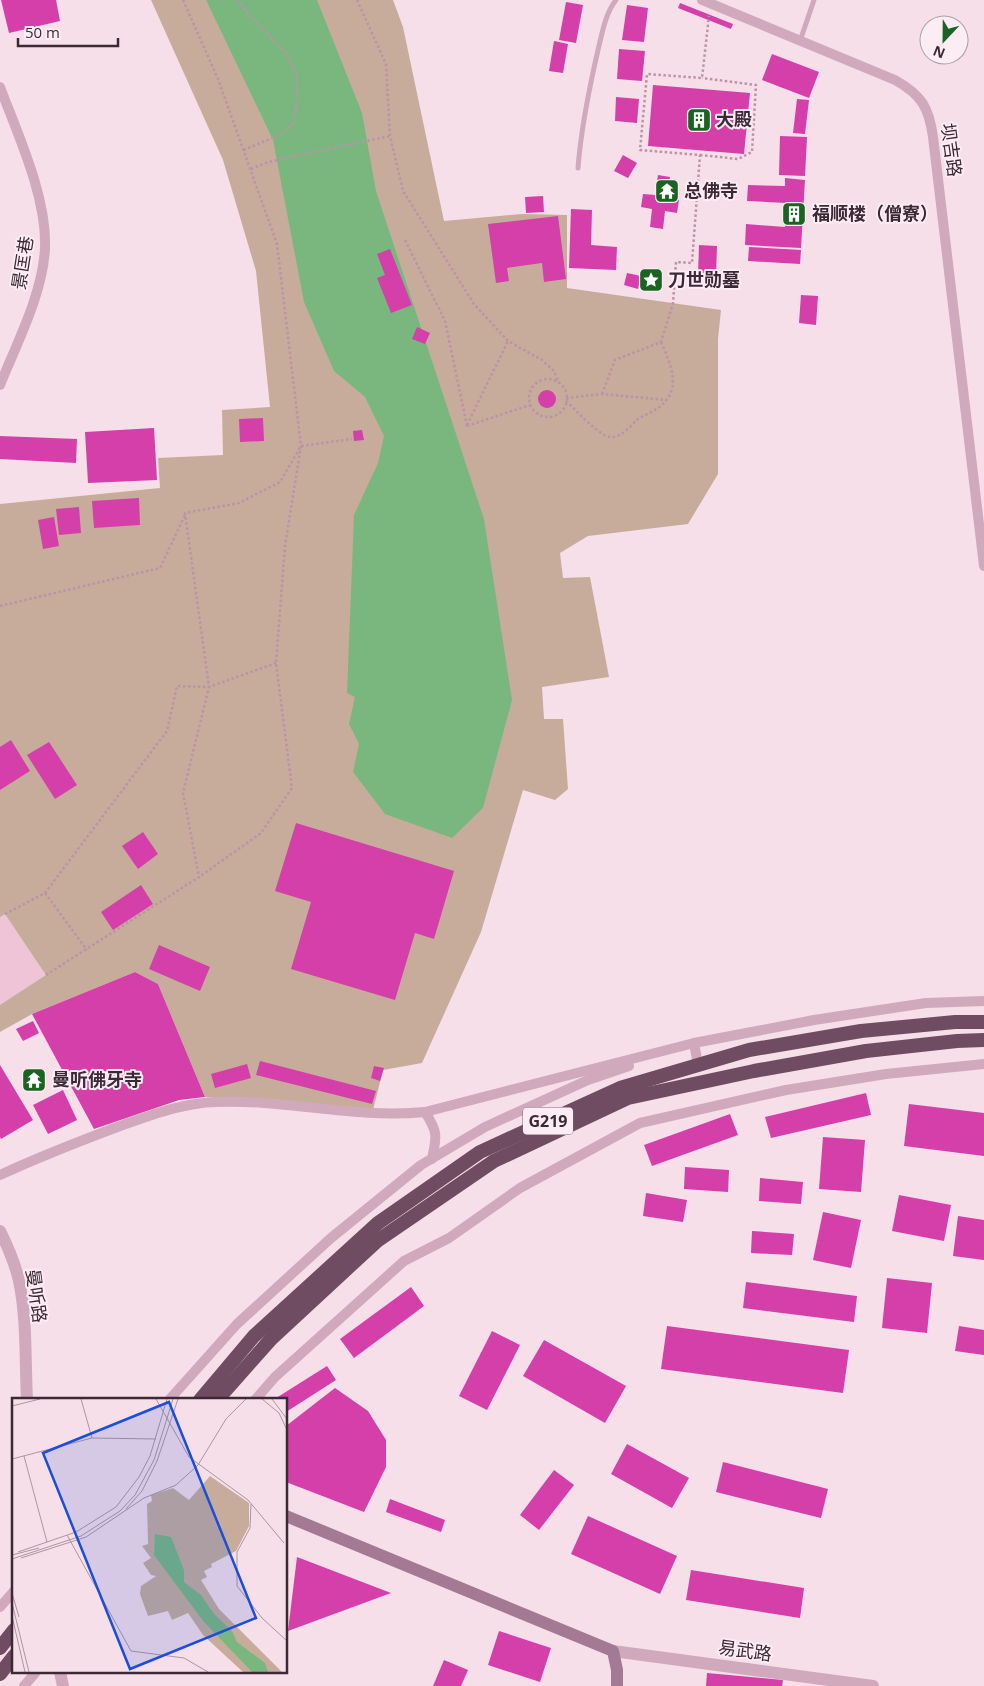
<svg xmlns="http://www.w3.org/2000/svg" width="984" height="1686" font-family="'Open Sans','Noto Sans SC',sans-serif">
  <rect width="100%" height="100%" fill="#f6dfe9"/>
  <polygon fill="#c7ac9c" points="151,0 393,0 403,27 444,221 522,214 567,215 567,288 721,310 718,339 718,474 688,524 588,536 560,553 563,578 590,577 609,677 542,687 544,719 563,719 568,789 555,800 523,790 481,932 422,1063 383,1070 373,1110 205,1097 158,984 135,972 32,1014 0,1032 0,504 160,488 158,458 223,455 222,410 270,407 256,271 223,160"/>
  <polygon fill="#efc4d6" points="5,914 46,975 0,1005 0,917"/>
  <polygon fill="#7ab77f" points="206,0 317,0 362,113 376,191 484,519 512,700 483,808 452,838 385,814 353,772 359,744 349,724 355,697 347,693 354,515 378,463 384,436 365,397 334,371 304,302 273,140"/>
  <g fill="#d43faa">
    <polygon points="1,0 56,0 60,21 9,33"/>
    <polygon points="566,2 583,5 576,43 559,40"/>
    <polygon points="680,3 733,24 731,29 678,8"/>
    <polygon points="627,5 648,8 644,42 622,40"/>
    <polygon points="554,41 568,44 563,73 549,71"/>
    <polygon points="619,49 645,51 642,81 617,79"/>
    <polygon points="772,54 819,72 809,98 762,80"/>
    <polygon points="653,85 750,93 744,154 648,146"/>
    <polygon points="616,97 639,99 637,123 615,121"/>
    <polygon points="797,99 809,100 805,134 793,133"/>
    <polygon points="780,136 807,137 805,176 779,175"/>
    <polygon points="623,155 637,163 628,178 614,171"/>
    <polygon points="658,175 670,177 668,198 679,200 677,213 665,211 663,229 650,227 652,209 641,207 643,194 655,195"/>
    <polygon points="785,178 805,180 801,248 745,245 746,224 785,227 786,203 747,201 748,185 785,186"/>
    <polygon points="543,196 544,212 526,213 525,197"/>
    <polygon points="571,209 592,210 591,245 617,247 616,270 569,268"/>
    <polygon points="558,216 566,279 544,282 542,263 507,268 509,281 496,283 488,224"/>
    <polygon points="699,245 717,246 716,276 698,275"/>
    <polygon points="749,247 801,250 800,264 748,261"/>
    <polygon points="390,249 412,305 391,313 377,278 385,275 377,254"/>
    <polygon points="627,273 641,276 638,289 624,285"/>
    <polygon points="801,295 818,296 816,325 799,323"/>
    <polygon points="417,327 430,333 425,344 412,339"/>
    <circle cx="547" cy="399" r="9"/>
    <polygon points="263,418 264,441 240,442 239,419"/>
    <polygon points="154,428 157,480 88,483 85,432"/>
    <polygon points="362,430 364,440 354,441 353,431"/>
    <polygon points="0,436 77,439 76,463 0,459"/>
    <polygon points="139,498 140,525 94,528 92,501"/>
    <polygon points="79,507 81,533 59,535 56,509"/>
    <polygon points="54,517 59,546 43,549 38,520"/>
    <polygon points="11,740 30,771 0,790 0,747"/>
    <polygon points="49,742 77,785 55,799 27,755"/>
    <polygon points="296,823 454,871 434,939 415,933 395,1000 291,969 311,902 275,891"/>
    <polygon points="143,832 158,854 138,869 122,846"/>
    <polygon points="141,885 153,904 113,930 101,912"/>
    <polygon points="159,945 210,967 200,991 149,969"/>
    <polygon points="135,972 158,984 205,1097 179,1100 94,1129 32,1014"/>
    <polygon points="33,1021 39,1033 23,1041 16,1029"/>
    <polygon points="260,1061 376,1091 372,1104 256,1075"/>
    <polygon points="247,1064 251,1078 215,1088 211,1074"/>
    <polygon points="0,1065 33,1120 1,1139 0,1137"/>
    <polygon points="374,1066 384,1068 380,1081 371,1078"/>
    <polygon points="63,1090 77,1120 48,1134 33,1105"/>
    <polygon points="866,1093 871,1115 771,1138 765,1117"/>
    <polygon points="909,1104 984,1113 984,1156 904,1146"/>
    <polygon points="730,1114 738,1135 652,1166 644,1145"/>
    <polygon points="823,1137 865,1140 861,1192 819,1189"/>
    <polygon points="685,1167 729,1170 728,1192 684,1189"/>
    <polygon points="760,1178 803,1182 801,1204 759,1201"/>
    <polygon points="646,1193 687,1200 683,1222 643,1216"/>
    <polygon points="899,1195 951,1205 944,1241 892,1231"/>
    <polygon points="823,1212 861,1220 851,1268 813,1260"/>
    <polygon points="958,1216 984,1220 984,1260 953,1256"/>
    <polygon points="752,1231 794,1234 792,1255 751,1253"/>
    <polygon points="887,1278 932,1283 927,1333 882,1328"/>
    <polygon points="746,1282 857,1296 854,1322 743,1308"/>
    <polygon points="411,1287 424,1306 354,1358 340,1339"/>
    <polygon points="667,1326 849,1350 843,1393 661,1369"/>
    <polygon points="959,1326 984,1330 984,1355 955,1351"/>
    <polygon points="492,1331 520,1345 487,1410 459,1396"/>
    <polygon points="544,1340 626,1386 605,1423 523,1376"/>
    <polygon points="327,1366 336,1380 286,1412 286,1400 273,1400"/>
    <polygon points="335,1388 368,1411 386,1440 386,1467 364,1512 286,1482 286,1426"/>
    <polygon points="627,1444 689,1478 672,1508 611,1474"/>
    <polygon points="723,1462 828,1489 821,1518 716,1492"/>
    <polygon points="554,1470 574,1485 539,1530 520,1515"/>
    <polygon points="390,1499 445,1520 441,1532 386,1512"/>
    <polygon points="588,1516 677,1556 660,1594 571,1554"/>
    <polygon points="297,1557 391,1593 288,1631"/>
    <polygon points="691,1570 804,1588 800,1618 686,1600"/>
    <polygon points="499,1631 551,1648 540,1682 488,1665"/>
    <polygon points="444,1660 468,1670 461,1686 433,1686"/>
    <polygon points="707,1673 783,1680 782,1686 706,1686"/>
  </g>
  <g fill="none" stroke-linecap="round" stroke-linejoin="round">
    <g stroke="#bc92a9" stroke-width="2.5" stroke-dasharray="2.5 2.5" stroke-linecap="butt">
      <polyline points="183,0 218,79 277,244 301,446 285,546 276,663 292,788 261,833 199,877"/>
      <polyline points="237,0 254,20 287,54 297,77 296,111 293,124 281,134 244,150"/>
      <polyline points="357,0 386,64 390,136 403,191 474,304 508,341 542,360 554,371 559,383"/>
      <polyline points="700,155 738,159 752,152 756,85 702,78"/>
      <polyline points="251,169 268,162 390,136"/>
      <polyline points="405,240 445,321 467,426"/>
      <circle cx="548" cy="398" r="19"/>
      <polyline points="602,394 615,360 661,342 673,303 676,262 692,263 700,155 640,150 647,74 702,78 709,16"/>
      <polyline points="566,398 602,394 667,400"/>
      <path d="M566 401C575 409 599 436 610 437 622 438 630 426 638 419 645 415 652 412 658 408 683 390 671 365 661 342"/>
      <polyline points="467,425 508,341"/>
      <polyline points="467,426 530,405"/>
      <polyline points="0,606 160,568 185,515"/>
      <polyline points="45,893 87,950"/>
      <polyline points="5,914 45,893 167,731 177,686 209,687 276,663"/>
      <polyline points="46,975 199,877 183,793 209,687 185,513 239,503 280,482 301,446 352,439"/>
    </g>
    <g stroke="#d0a9bd" stroke-width="5">
      <polyline points="800,41 814,0"/>
      <path d="M578 168C581 129 589 89 598 50 602 34 605 14 616 0"/>
    </g>
    <g stroke="#d0a9bd" stroke-width="10">
      <path d="M702 0 895 80C922 95 929 108 933 137L984 566"/>
      <path d="M0 87C18 135 47 197 45 248 43 293 17 343 0 385"/>
      <polyline points="694,1043 698,1065"/>
      <path d="M425 1112C438 1132 437 1136 432 1159"/>
      <path d="M0 1175C39 1157 80 1141 120 1126 152 1115 182 1103 216 1102 286 1099 354 1119 425 1112L694 1043 814 1020 926 1003 984 1001"/>
      <polyline points="169,1400 237,1324 331,1238 421,1165 485,1127 588,1080 629,1066"/>
      <polyline points="255,1400 275,1377 404,1261 449,1238 520,1188 640,1123 786,1090 886,1074 984,1064"/>
      <polyline points="0,1607 14,1591"/>
      <polyline points="24,1686 36,1672"/>
    </g>
    <g stroke="#d0a9bd" stroke-width="12">
      <path d="M0 1231C8 1247 15 1263 19 1281 27 1318 25 1361 27 1400"/>
      <polyline points="613,1651 873,1686"/>
      <polyline points="60,1672 63,1686"/>
    </g>
    <polyline stroke="#a47993" stroke-width="12" points="286,1516 613,1651 617,1670 617,1686"/>
    <g stroke="#6f4c62" stroke-width="14">
      <polyline points="200,1400 254,1336 378,1223 480,1152 620,1088 749,1050 861,1031 955,1022 984,1022"/>
      <polyline points="217,1400 271,1339 377,1241 494,1161 628,1098 754,1071 866,1051 957,1041 984,1040"/>
      <polyline points="0,1648 14,1630"/>
      <polyline points="0,1674 14,1656"/>
    </g>
  </g>
  <defs>
    <symbol id="building-square" viewBox="-11 -11 22 22"><rect x="-9" y="-9" width="18" height="18" rx="4" fill="#196420" stroke="#fcecf3"/><path d="M-4-6H4V6H1V3H-1V6H-4ZM-2.5-4.3h1.7v1.8h-1.7ZM.8-4.3h1.7v1.8H.8ZM-2.5-1h1.7V.8h-1.7ZM.8-1h1.7V.8H.8Z" fill="#fff"/></symbol>
    <symbol id="temple-square" viewBox="-11 -11 22 22"><rect x="-9" y="-9" width="18" height="18" rx="4" fill="#196420" stroke="#fcecf3"/><path d="M0-6L5-2H3V0L6.5 2.5H4V6H1.5V3h-3V6H-4V2.5H-6.5L-3 0V-2H-5Z" fill="#fff"/></symbol>
    <symbol id="sight-square" viewBox="-11 -11 22 22"><rect x="-9" y="-9" width="18" height="18" rx="4" fill="#196420" stroke="#fcecf3"/><path d="M0-6L1.8-2.2L6-1.7L2.9 1.2L3.7 5.4L0 3.3L-3.7 5.4L-2.9 1.2L-6-1.7L-1.8-2.2Z" fill="#fff"/></symbol>
  </defs>
  <g fill-rule="evenodd">
    <use href="#building-square" x="685" y="106" width="28" height="28"/>
    <use href="#temple-square" x="653" y="177" width="28" height="28"/>
    <use href="#building-square" x="780" y="200" width="28" height="28"/>
    <use href="#sight-square" x="637" y="266" width="28" height="28"/>
    <use href="#temple-square" x="20" y="1066" width="28" height="28"/>
  </g>
  <g text-anchor="middle" stroke-width="4" stroke-linejoin="round" paint-order="stroke">
    <rect fill="#fcecf3" stroke="#76646f" stroke-width="1" x="523" y="1107.5" width="50" height="27" rx="4"/>
    <g font-size="16" font-weight="bold" fill="#3c2936">
      <text x="548" y="1127">G219</text>
    </g>
    <g font-size="18" font-weight="bold" fill="#3c2936" stroke="#fcecf3" text-anchor="start">
      <text x="716" y="126">大殿</text>
      <text x="684" y="197">总佛寺</text>
      <text x="812" y="220">福顺楼（僧寮）</text>
      <text x="668" y="286">刀世勋墓</text>
      <text x="52" y="1086">曼听佛牙寺</text>
    </g>
    <g font-size="18" fill="#3c2936" stroke="#fcecf3">
      <text transform="translate(951 150) rotate(82)" y="6">坝吉路</text>
      <text transform="translate(23 263) rotate(-81)" y="6">景匡巷</text>
      <text transform="translate(36 1296) rotate(82)" y="6">曼听路</text>
      <text transform="translate(745 1651) rotate(8)" y="6">易武路</text>
    </g>
  </g>
  <g transform="translate(12 1398)">
    <rect width="275" height="275" fill="#f6dfe9"/>
    <path d="M198 78 237 105V128L224 153 199 166 200 169 192 173 195 179 189 182 207 211 270 274H231L191 237 176 215 160 222 156 213 136 218 128 196 129 188 144 178 139 177 131 165 139 160 130 148 136 146 135 106 140 103 139 97 161 90 177 102Z" fill="#c7ac9c"/>
    <path d="M143 136 159 139 172 172V184L189 197 202 216 220 233 225 244 253 265 256 274H240L192 224 142 157Z" fill="#7ab77f"/>
    <path fill="none" stroke="#ac96a1" stroke-width="1" d="M69 1 80 40 144 41M144 1 177 59 236 102 272 145M250 1 267 15 275 32M260 1 275 21M0 8 28 1M12 58 35 144M0 61 80 40M239 106 238 130 225 154V188L250 220 275 243M114 111 130 93 145 63 166 1M55 137 119 253 172 260 196 274M6 154 64 134 104 109 127 79 138 58 155 1M0 157 27 150M9 160 74 139 132 100 164 87 186 67 214 21 234 1M0 161 69 138 108 113 123 97 142 62 161 1M0 195 7 219M0 205 17 274M0 218 13 274"/>
    <path fill="#1d4ed8" fill-opacity="0.15" stroke="#1d4ed8" stroke-width="2.5" d="M157 4 244 220 118 271 31 55Z"/>
    <rect width="275" height="275" fill="none" stroke="#3c2936" stroke-width="2.5"/>
  </g>
  <g transform="translate(944 40) rotate(202)"><circle r="24" fill="#fcecf3" stroke="#af9ea7"/>
  <path d="M0-4L9 19L0 12L-9 19Z" fill="#196420"/>
  <text y="-8" font-size="14" font-weight="bold" text-anchor="middle" fill="#3c2936">N</text>
  </g>
  <path d="M18 38v8h100v-8" fill="none" stroke="#3c2936" stroke-width="2.5"/>
  <text x="25" y="38" font-size="15" fill="#3c2936" stroke="#fcecf3" stroke-width="4" paint-order="stroke">50 m</text>
</svg>
